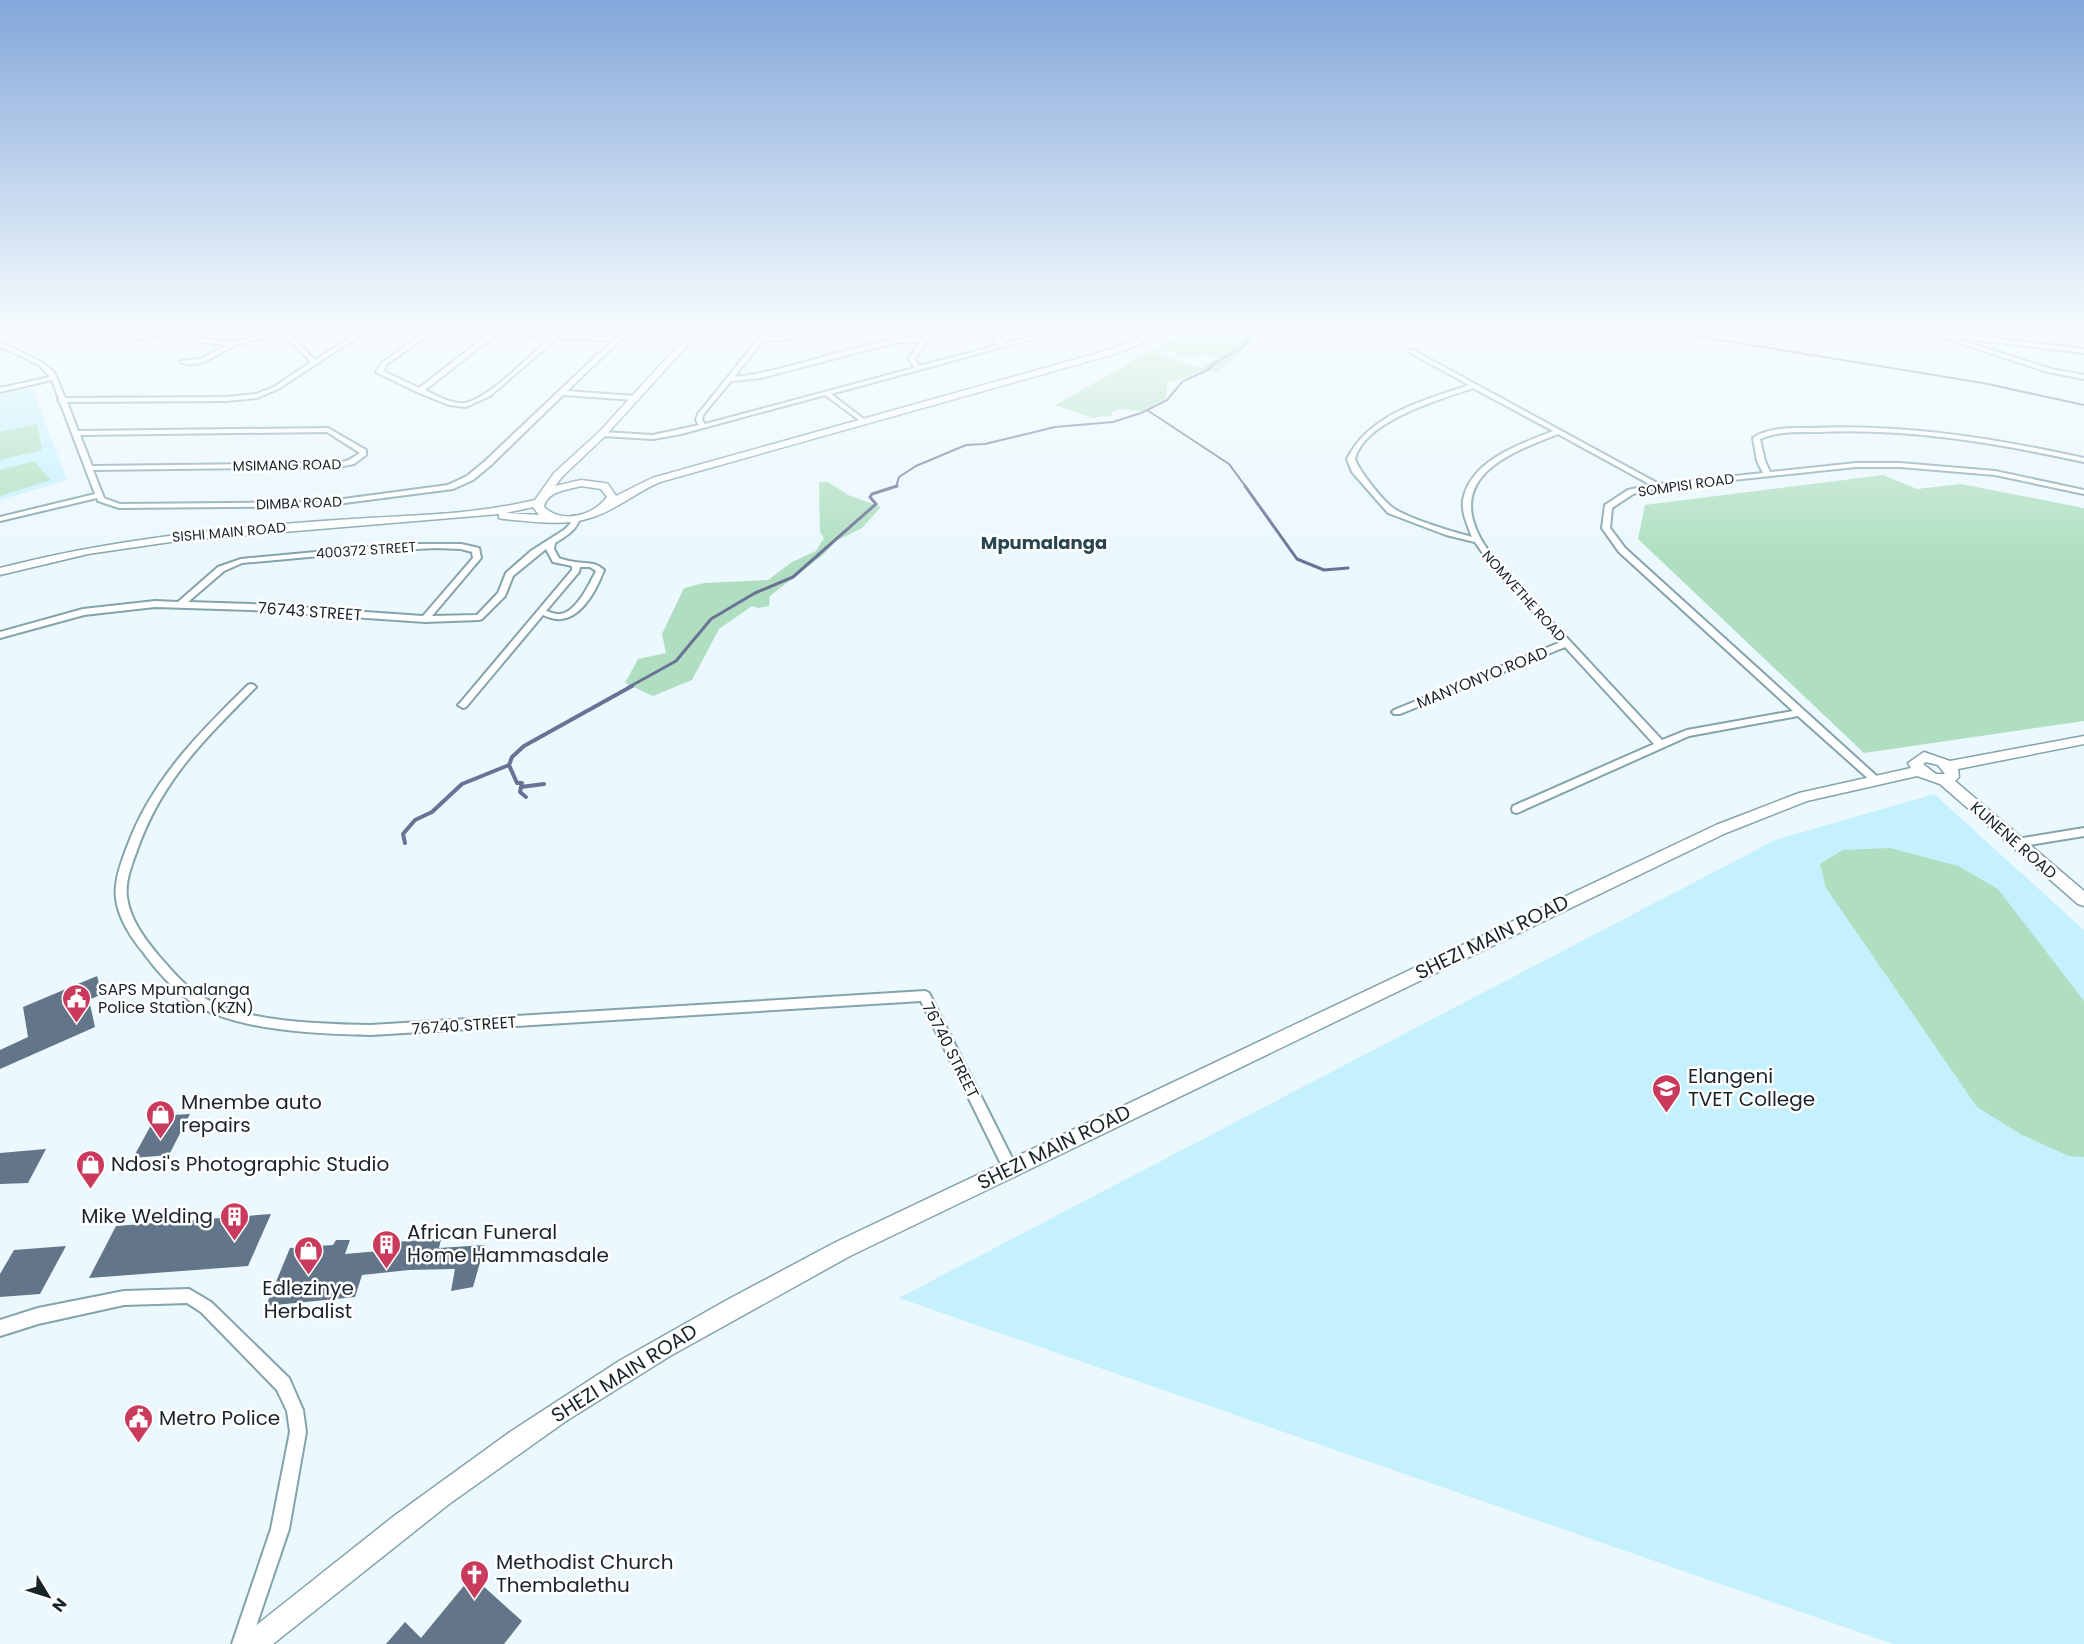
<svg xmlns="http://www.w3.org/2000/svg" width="2084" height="1644" font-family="Poppins,sans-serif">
  <rect width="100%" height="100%" fill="#ebf8fd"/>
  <g fill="#c5f1fe">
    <polygon points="32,388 67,480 0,500 0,395"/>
    <polygon points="1934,794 2084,930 2084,1644 1893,1644 899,1298 1775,840"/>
  </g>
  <g fill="#afdfc0" fill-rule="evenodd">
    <path d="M1193 327H1268L1219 372C1198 369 1188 379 1167 382L1166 398 1141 411 1120 409 1112 412V415L1093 418 1055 405ZM1175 352 1181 357 1204 355 1217 359 1204 365 1202 368 1153 353Z"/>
    <polygon points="37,424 42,450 0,460 0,432"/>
    <polygon points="34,461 51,480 0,496 0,470"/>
    <polygon points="1883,475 1917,489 1961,484 2084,508 2084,721 1864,753 1638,539 1645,505"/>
    <polygon points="819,482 828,482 848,495 881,507 862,528 836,541 824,554 770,596 769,606 759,608 752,606 719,629 692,680 653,696 625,683 638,659 666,653 662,634 684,588 704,583 768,580 792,562 816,551 824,538 820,532"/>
    <polygon points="1890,848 1958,866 1998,889 2084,1001 2084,1157 2069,1156 2022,1135 1977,1107 1826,888 1820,864 1843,850"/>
  </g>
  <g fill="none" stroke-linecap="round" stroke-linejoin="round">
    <g stroke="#6a7295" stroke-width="2">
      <polyline points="1640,327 1983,383 2084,405"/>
      <polyline points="1147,410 1229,464 1246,487"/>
      <polyline points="896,487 899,477 916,466 966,445 985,444 1055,427 1113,422 1141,413 1167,400 1183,381 1208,370 1213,364 1241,348 1258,327"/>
    </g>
    <g stroke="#6a7295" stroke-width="3">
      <polyline points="1245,486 1297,559 1324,570 1348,568"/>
      <polyline points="629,687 676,661 711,619 755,593 793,577 876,504 870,497 872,494 897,486"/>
    </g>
    <g stroke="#6a7295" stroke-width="4">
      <polyline points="509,765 517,783 522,783 521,787 544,784"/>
      <polyline points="521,787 520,792 526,797"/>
      <polyline points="405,843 403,834 415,820 432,812 462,784 509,765 512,757 524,746 632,686"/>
    </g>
  </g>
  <g fill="#627589">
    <polygon points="97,976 102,994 89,1000 95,1027 0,1069 0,1050 28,1037 23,1007"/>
    <polygon points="190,1114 169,1155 133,1158 156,1116"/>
    <polygon points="46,1149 28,1183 0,1184 0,1153"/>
    <polygon points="271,1214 248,1266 89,1278 116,1226"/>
    <polygon points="441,1239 439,1248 485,1245 473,1287 451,1291 455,1269 409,1270 362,1275 355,1297 266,1306 290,1248 333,1245 336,1240 350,1240 345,1254 391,1250 394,1242"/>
    <polygon points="66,1246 40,1294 0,1297 0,1274 14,1250"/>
    <polygon points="472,1576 522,1621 504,1644 386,1644 405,1622 421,1638"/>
  </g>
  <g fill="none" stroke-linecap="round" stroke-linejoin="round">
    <defs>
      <g id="street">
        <path d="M280 327 286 329 303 327 289 332 315 360 366 327H373L278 389 257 398 227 401 67 402 78 431 328 428 366 450V455L354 464 338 467 93 470 104 498 120 504 321 502 448 485 467 476 484 462 612 341 557 338 490 396 466 407 449 405 417 392 376 372 383 362 428 329 418 327 497 329 554 334 562 327H569L561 334 616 338 627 327H634L567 391 635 396 638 398 635 400 563 395 490 466 473 480 453 489 321 506 119 508 98 501 97 498 0 521V517L95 494 60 402 58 400 59 399 52 380 0 392V388L50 377 39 365 0 346V342L43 363 54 372 65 398 227 397 256 394 274 387 311 362 283 333C268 337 252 340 237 345 219 351 200 371 180 362L181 361 200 359 227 345 198 342V334L178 332 135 340 132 338 178 328 203 332V339L233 342 281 330ZM435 330 490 333 419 388 383 371 387 364ZM497 334 551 337C532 354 488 399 465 403 451 405 436 395 425 390ZM327 432 360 453 349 460 338 463 92 466 80 435Z"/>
        <path d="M768 327H774L766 337 787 336 823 327H834L787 340 763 341 734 377C798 370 859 340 923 337L930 327H936L915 359 919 366 999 345 994 339 999 327H1005L1000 339 1004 344 1066 327H1076L831 394 865 420V422L863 423 825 395 681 434 653 439 602 436 599 434 602 432 653 435 699 425 696 420 698 414ZM921 341 909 359 914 368 705 424 702 420 703 415 731 381 761 378 898 342Z"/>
        <polygon points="1909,327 1918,327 1947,336 1968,335 2084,349 2084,353 1968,339 1957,339 2051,369 2084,375 2084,379 2048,372"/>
        <polygon points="2074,327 2084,327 2084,330 2075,328"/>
        <path d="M1409 350H1413L1659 484 1763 473 1757 461 1753 438C1768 427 1792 428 1810 428 1903 424 1993 438 2084 458V462C1996 443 1909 428 1819 432 1800 432 1777 431 1760 439L1765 461 1770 472 1856 463H1900L1995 471 2084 490V494L1995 475 1900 467H1856L1658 488 1633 494 1612 508 1610 528 1625 548 1881 780 1876 783 1872 782 1798 716 1689 736 1517 813 1513 812 1512 809 1513 806 1654 744 1565 647 1400 714H1394L1392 712 1394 710 1561 642 1495 571 1475 542 1446 535 1388 513 1352 472 1347 459C1369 414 1425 400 1469 385L1409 352ZM1473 388 1553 431C1521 444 1474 459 1464 496 1460 510 1467 524 1472 537 1450 531 1416 521 1396 510 1385 504 1359 471 1355 459 1356 455 1358 450 1361 446 1380 417 1441 399 1473 388ZM1558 434 1651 485 1628 490 1605 505 1602 528 1619 552 1793 711 1687 730 1662 740 1501 567C1495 559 1487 550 1482 541 1445 477 1509 453 1558 434Z"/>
        <path d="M573 516 580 518C576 531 566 536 555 543L554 549 559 558C564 560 569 561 575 562 587 564 594 561 604 570 597 588 583 617 561 619 555 620 548 617 543 615L466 707 463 708 458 705 460 703 572 570V566L553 562 546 549 513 576 505 596 482 619 479 620 425 622 251 610 155 607 84 615 0 638V632L83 609 155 601 178 602 218 567 241 559 401 544H461L479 548 481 558 432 616 477 615 498 593 506 573 531 551 564 530 570 524ZM435 548 461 549 472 552 473 558 423 616 251 604 188 602 224 571 242 563 364 552ZM580 567H590L596 571C590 583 576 613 560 614 556 615 550 612 546 611L579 572Z"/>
        <path d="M251 684 254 685 256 687 254 689C202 742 161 781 136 853 131 867 125 882 127 897 130 920 145 939 159 956 173 972 187 989 206 999 250 1023 322 1024 371 1025L925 991 929 993 1015 1164 1017 1168 1015 1172 1010 1174 1005 1172 921 1001 371 1035C320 1034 232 1031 190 1001 172 988 156 970 143 952 129 935 113 910 116 886 117 873 122 860 127 847 151 781 198 734 248 685Z"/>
        <polygon points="2084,828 2084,836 2017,847 2012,843 2017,839"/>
        <polygon points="189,1289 211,1302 289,1378 303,1410 306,1432 289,1529 250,1644 232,1644 271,1529 290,1432 287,1411 277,1390 201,1312 187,1303 124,1305 38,1324 0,1336 0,1320 38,1308 124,1291"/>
      </g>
      <g id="secondary">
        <path d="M695 327H704L605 436 562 477 555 486 581 480 604 483 608 484 616 496 652 478 1112 349 1166 327H1178L1118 353 660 482C636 492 615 511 590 518 563 527 531 521 503 519L499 518V514L177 541 88 554 0 575V568C111 539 223 528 337 520 403 515 470 516 535 500L554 473 599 432ZM581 486 601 489 607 497C593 516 562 524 544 507 547 491 567 490 581 486ZM533 507 539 515 506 513Z"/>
        <path d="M2084 736V744L1958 769 1959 777 1955 781 2084 891V906L2078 904 1940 784 1917 776 1807 801 1726 833 850 1256 670 1356 566 1421 449 1504 273 1644H240L244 1635 394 1516 510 1432 619 1361 727 1300 836 1242 1716 825 1799 793 1911 768 1908 763 1924 752 1950 761ZM1926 762 1938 765 1945 774H1936L1923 764Z"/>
      </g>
    </defs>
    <use href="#street" stroke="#83a4ad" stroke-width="4"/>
    <use href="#secondary" stroke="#83a4ad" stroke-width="3"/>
    <use href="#street" fill="#fff" fill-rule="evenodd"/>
    <use href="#secondary" fill="#fff" fill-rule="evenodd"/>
  </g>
  <linearGradient id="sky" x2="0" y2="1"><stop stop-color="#83a7da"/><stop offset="0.59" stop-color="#f6fcfe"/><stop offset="1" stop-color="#f6fcfe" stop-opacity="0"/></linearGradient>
  <rect width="2084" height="557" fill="url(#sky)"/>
  <defs>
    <symbol id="civic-pin" viewBox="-11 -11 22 30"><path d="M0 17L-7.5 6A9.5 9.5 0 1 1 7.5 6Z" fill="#c93a5c" stroke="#fff"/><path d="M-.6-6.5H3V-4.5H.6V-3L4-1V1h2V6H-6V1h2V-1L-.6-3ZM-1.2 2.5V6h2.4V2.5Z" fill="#fff"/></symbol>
    <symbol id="university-pin" viewBox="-11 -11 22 30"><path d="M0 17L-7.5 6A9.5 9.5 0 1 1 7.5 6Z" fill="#c93a5c" stroke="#fff"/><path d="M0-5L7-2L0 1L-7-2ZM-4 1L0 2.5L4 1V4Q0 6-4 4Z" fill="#fff"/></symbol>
    <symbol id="shop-pin" viewBox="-11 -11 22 30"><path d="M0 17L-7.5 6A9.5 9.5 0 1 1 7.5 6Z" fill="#c93a5c" stroke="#fff"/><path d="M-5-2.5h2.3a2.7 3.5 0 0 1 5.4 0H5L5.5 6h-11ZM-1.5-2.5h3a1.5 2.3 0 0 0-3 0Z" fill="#fff"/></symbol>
    <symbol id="building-pin" viewBox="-11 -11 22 30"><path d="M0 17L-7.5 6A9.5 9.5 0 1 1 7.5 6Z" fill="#c93a5c" stroke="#fff"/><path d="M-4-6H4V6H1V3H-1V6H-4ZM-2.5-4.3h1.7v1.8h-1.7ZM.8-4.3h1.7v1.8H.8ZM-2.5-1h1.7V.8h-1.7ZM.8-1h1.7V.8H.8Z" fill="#fff"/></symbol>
    <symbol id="church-pin" viewBox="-11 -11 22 30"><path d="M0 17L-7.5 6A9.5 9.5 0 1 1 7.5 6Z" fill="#c93a5c" stroke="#fff"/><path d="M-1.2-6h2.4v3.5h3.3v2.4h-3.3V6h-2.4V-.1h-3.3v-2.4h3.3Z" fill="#fff"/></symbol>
  </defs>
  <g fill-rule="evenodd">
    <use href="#civic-pin" x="60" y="982" width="33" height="45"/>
    <use href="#university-pin" x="1650" y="1072" width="33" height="45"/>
    <use href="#shop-pin" x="144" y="1098" width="33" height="45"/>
    <use href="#shop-pin" x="74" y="1148" width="33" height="45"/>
    <use href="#building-pin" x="218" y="1200" width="33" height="45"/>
    <use href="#building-pin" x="370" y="1228" width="33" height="45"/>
    <use href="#shop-pin" x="292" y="1234" width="33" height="45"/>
    <use href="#civic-pin" x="122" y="1402" width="33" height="45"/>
    <use href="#church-pin" x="458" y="1558" width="33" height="45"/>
  </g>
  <g text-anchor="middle" stroke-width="5" stroke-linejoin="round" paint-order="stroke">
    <g font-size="14" fill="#172428" stroke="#fff">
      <text transform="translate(287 465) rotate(-1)" y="5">MSIMANG ROAD</text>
      <text transform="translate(1686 485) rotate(-8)" y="5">SOMPISI ROAD</text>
      <text transform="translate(299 503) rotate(-2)" y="5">DIMBA ROAD</text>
      <text transform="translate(229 532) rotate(-5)" y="5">SISHI MAIN ROAD</text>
      <text transform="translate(366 550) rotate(-4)" y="5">400372 STREET</text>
      <text transform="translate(1524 596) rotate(48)" y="5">NOMVETHE ROAD</text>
    </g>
    <g font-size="16" fill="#172428" stroke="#fff">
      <text transform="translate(310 611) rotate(4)" y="6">76743 STREET</text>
      <text transform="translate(1482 677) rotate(-22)" y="6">MANYONYO ROAD</text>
      <text transform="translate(2014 840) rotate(41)" y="6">KUNENE ROAD</text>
      <text transform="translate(464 1025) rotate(-4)" y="6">76740 STREET</text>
      <text transform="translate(951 1050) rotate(63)" y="6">76740 STREET</text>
    </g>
    <g font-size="16" fill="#172428" stroke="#fff" text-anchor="start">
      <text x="98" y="995">SAPS Mpumalanga<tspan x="98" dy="18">Police Station (KZN)</tspan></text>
    </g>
    <g font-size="18" font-weight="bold" fill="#28464f" stroke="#fff">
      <text x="1044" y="549">Mpumalanga</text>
    </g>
    <g font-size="20" fill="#172428" stroke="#fff">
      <text transform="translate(1492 937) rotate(-26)" y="7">SHEZI MAIN ROAD</text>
      <text transform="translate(1054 1147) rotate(-26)" y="7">SHEZI MAIN ROAD</text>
      <text transform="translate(624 1373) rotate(-32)" y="7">SHEZI MAIN ROAD</text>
    </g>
    <g font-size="20" fill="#172428" stroke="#fff" text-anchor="start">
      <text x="1688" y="1083">Elangeni<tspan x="1688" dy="23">TVET College</tspan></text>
      <text x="181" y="1109">Mnembe auto<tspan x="181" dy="23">repairs</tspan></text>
      <text x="111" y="1171">Ndosi's Photographic Studio</text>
      <text x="213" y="1223" text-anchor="end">Mike Welding</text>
      <text x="407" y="1239">African Funeral<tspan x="407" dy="23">Home Hammasdale</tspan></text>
      <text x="308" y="1295" text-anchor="middle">Edlezinye<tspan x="308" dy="23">Herbalist</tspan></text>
      <text x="159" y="1425">Metro Police</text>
      <text x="496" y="1569">Methodist Church<tspan x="496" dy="23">Thembalethu</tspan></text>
    </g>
  </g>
  <g transform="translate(48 1596) rotate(128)" stroke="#ffffff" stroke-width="4.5" paint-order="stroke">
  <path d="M0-4.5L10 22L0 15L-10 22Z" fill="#172428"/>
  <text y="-9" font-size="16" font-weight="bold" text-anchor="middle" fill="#172428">N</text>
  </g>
</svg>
